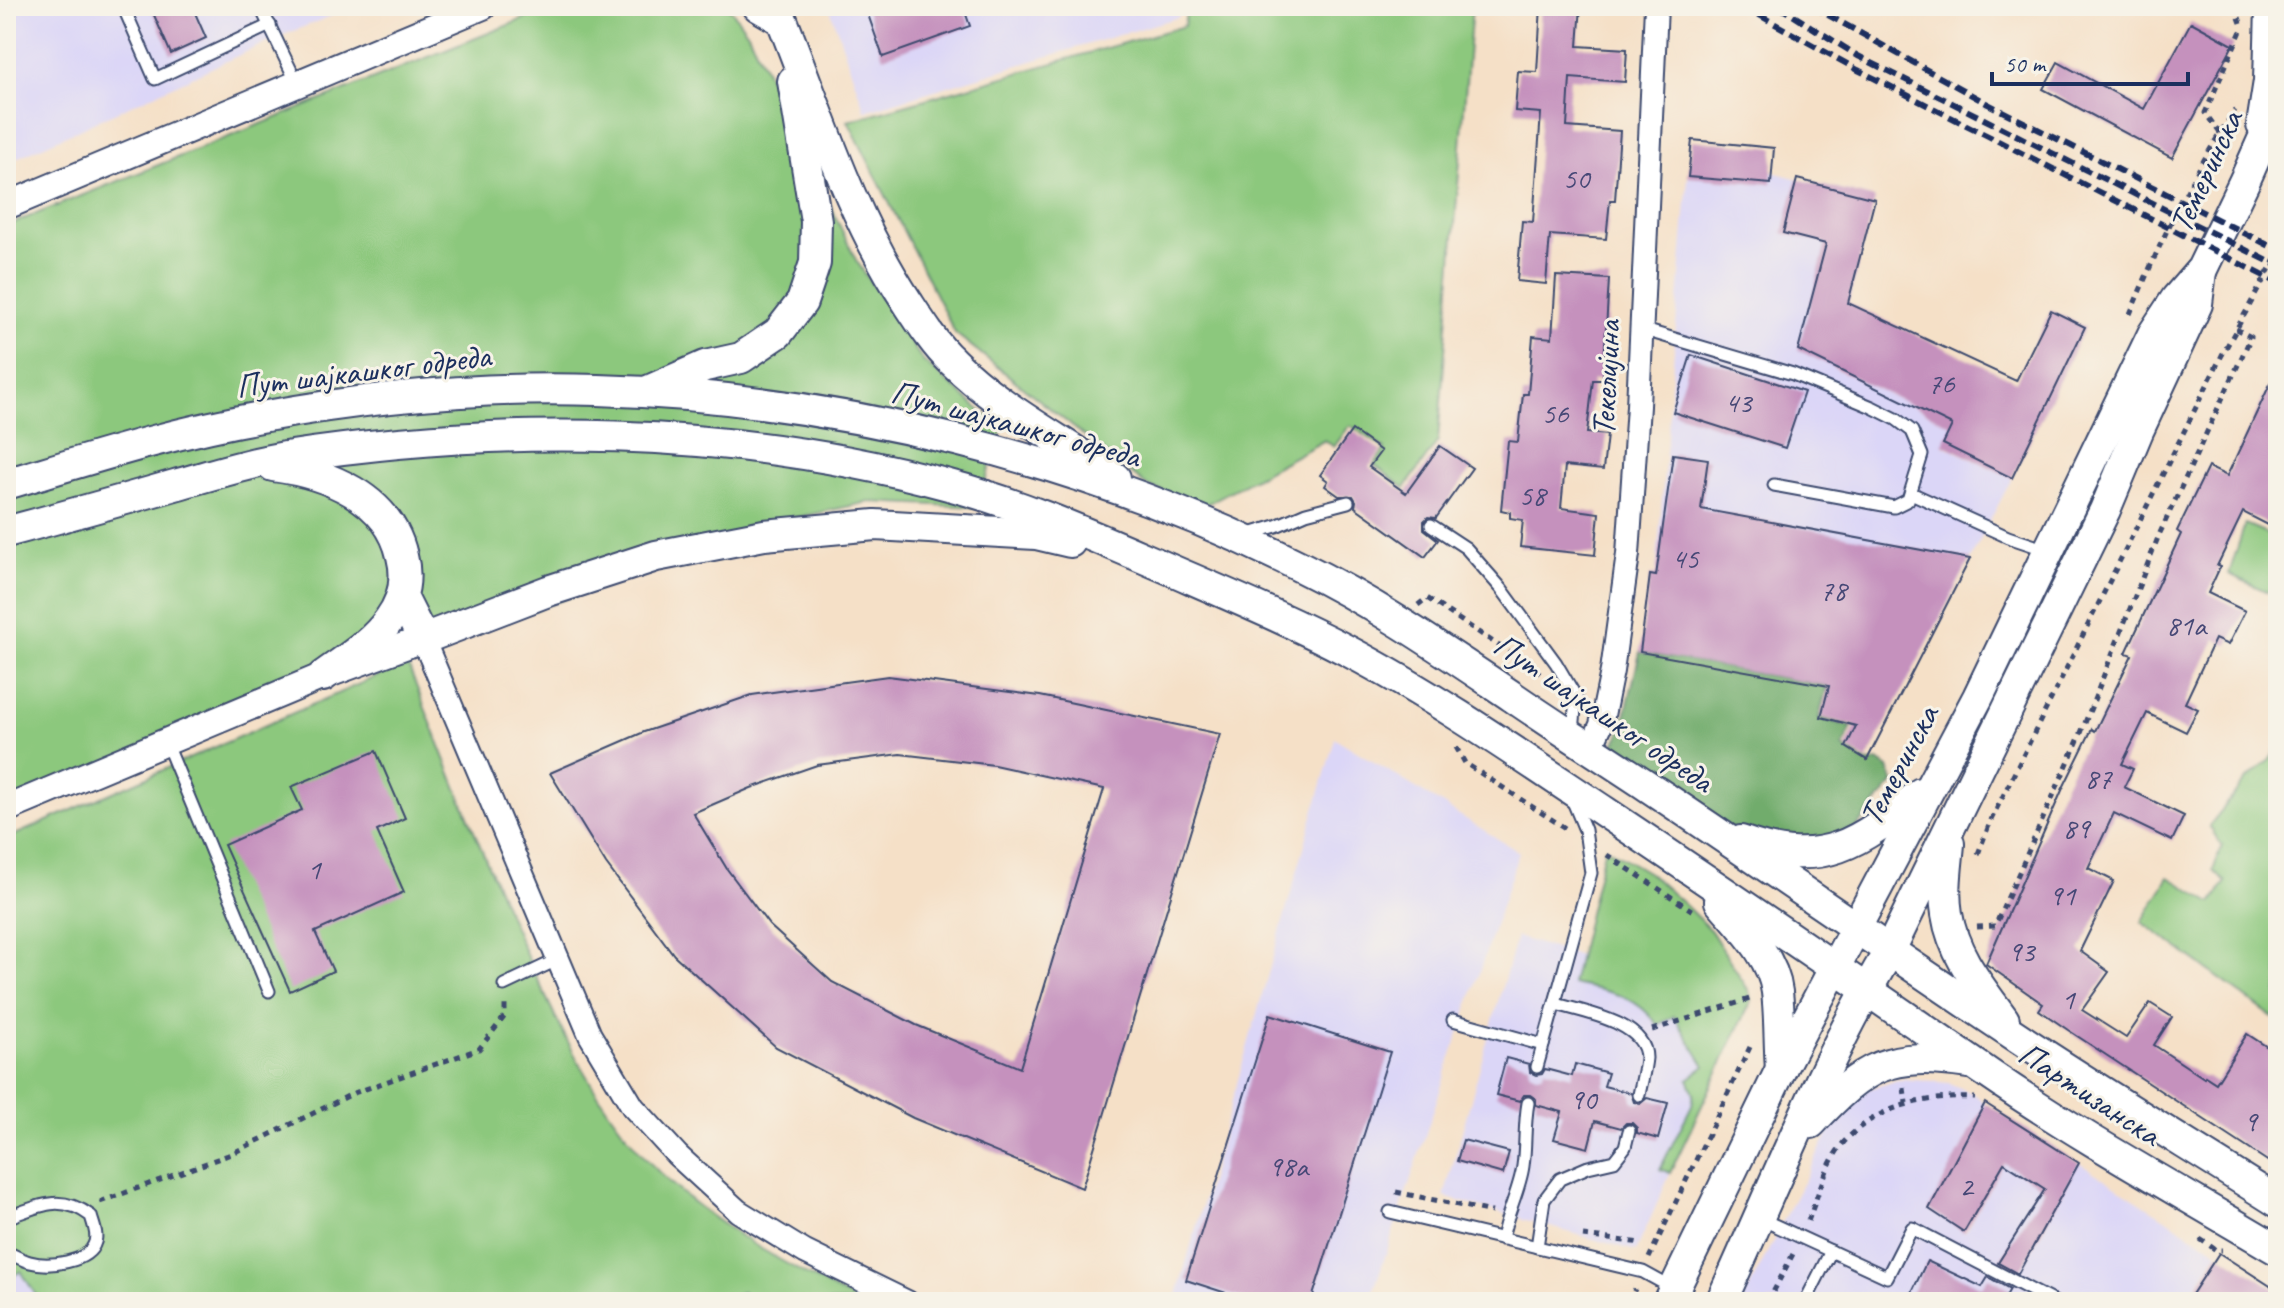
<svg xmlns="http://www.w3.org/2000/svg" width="2284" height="1308" font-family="Caveat,sans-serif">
  <rect width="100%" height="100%" fill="#f7f3e8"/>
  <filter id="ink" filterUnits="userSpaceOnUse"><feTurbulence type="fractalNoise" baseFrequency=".0125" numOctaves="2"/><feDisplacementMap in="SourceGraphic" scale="16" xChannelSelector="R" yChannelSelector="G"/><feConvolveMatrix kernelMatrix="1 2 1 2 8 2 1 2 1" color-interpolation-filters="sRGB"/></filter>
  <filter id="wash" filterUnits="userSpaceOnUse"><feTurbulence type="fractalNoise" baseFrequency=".006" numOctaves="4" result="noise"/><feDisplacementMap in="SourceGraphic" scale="32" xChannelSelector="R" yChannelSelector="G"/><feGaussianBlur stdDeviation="1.8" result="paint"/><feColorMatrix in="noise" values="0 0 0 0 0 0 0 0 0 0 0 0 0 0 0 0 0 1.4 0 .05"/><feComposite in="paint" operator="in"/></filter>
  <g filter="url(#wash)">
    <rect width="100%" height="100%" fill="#f5e0c7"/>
    <g fill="#dbd6f7">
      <polygon points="6,6 356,6 276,38 6,163"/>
      <polygon points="829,6 1180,6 1179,17 865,111"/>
      <polygon points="1772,172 1875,199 1832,367 1952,425 1943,445 2012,478 1899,698 1640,652 1650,575 1656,575 1688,177 1770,184"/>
      <polygon points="1335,738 1519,852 1370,1302 1175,1302"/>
      <polygon points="1516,937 1667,982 1716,1070 1636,1251 1444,1197"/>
      <polygon points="1905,1079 1949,1083 1974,1094 1985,1103 1929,1210 1965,1232 2004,1163 2045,1189 2001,1258 2021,1270 2079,1163 2218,1252 2186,1302 1742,1302 1837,1116 1868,1089"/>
      <polygon points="21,1271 40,1302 6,1302 6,1280"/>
    </g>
    <g fill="#8cc87d" stroke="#547c6e" stroke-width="2">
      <polygon points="556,6 725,6 732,11 748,33 856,260 923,361 1002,429 977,507 869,502 776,522 6,802 6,226"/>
      <polygon points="1187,6 1472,6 1438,441 1405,488 1374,465 1385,449 1350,425 1334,447 1325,440 1203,506 1146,485 955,333 848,121 1184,26"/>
      <polygon points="2245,524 2278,538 2278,597 2229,574"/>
      <path d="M407 663C446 760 483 858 526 954 562 1033 598 1112 661 1174 718 1229 789 1266 858 1302H756L742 1292 723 1302H40L21 1271 6 1280V839Z"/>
      <polygon points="2278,746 2278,1021 2142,922 2169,877 2212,903 2226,882 2213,871 2222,846 2209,826 2246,780 2269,761"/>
      <path d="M1605 847 1649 873 1685 905 1711 931 1749 991 1751 1002 1670 1173 1660 1169 1692 1105 1694 1093 1688 1079 1705 1066 1674 1016 1658 1025C1634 993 1609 992 1572 984Z"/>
    </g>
    <polygon fill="#71ac6c" stroke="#466e65" stroke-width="2" points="1640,652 1827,686 1819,718 1852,727 1843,747 1867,763 1878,761 1888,768 1894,782 1854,830 1826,845 1731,828 1609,754 1622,729"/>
    <g id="blocks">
      <g fill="#c591bd" fill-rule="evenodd">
        <polygon points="150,6 192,6 206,38 171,54"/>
        <polygon points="865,6 963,6 970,26 883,57"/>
        <polygon points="1541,6 1581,6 1578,46 1627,49 1625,82 1570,78 1567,127 1620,131 1615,200 1610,200 1606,239 1550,235 1546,284 1517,281 1522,221 1533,222 1541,113 1515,111 1518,71 1537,72"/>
        <polygon points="2191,22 2233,45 2172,158 2043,89 2058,62 2144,109"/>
        <polygon points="1692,140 1774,148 1771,184 1688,177"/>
        <polygon points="1797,179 1875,199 1848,303 2016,381 2051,310 2085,327 2012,478 1943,444 1952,425 1798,350 1826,244 1783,233"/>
        <polygon points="1556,276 1609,279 1603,380 1593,380 1587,433 1607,435 1603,470 1565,466 1561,508 1599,513 1595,555 1520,547 1523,520 1510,518 1510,512 1501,510 1508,441 1518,442 1523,394 1528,394 1533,336 1552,338"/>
        <polygon points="1691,355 1804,392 1785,448 1673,412"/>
        <polygon points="2278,367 2278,530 2243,512 2217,566 2220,567 2208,593 2245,611 2228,645 2215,639 2185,703 2198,709 2186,732 2147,713 2122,764 2133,769 2124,787 2184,816 2172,841 2114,813 2088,868 2114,881 2080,951 2109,972 2082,1010 2126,1038 2150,1003 2172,1017 2154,1045 2204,1078 2205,1076 2216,1083 2247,1034 2278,1054 2278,1168 2068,1030 2039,1010 2043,1004 1986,964 2063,788 2092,729 2095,731 2132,655 2126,653 2181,534 2177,531 2208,467 2227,476"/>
        <polygon points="1352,430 1381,451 1369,467 1406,493 1440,446 1472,468 1436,518 1428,517 1424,521 1424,529 1438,540 1425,557 1355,507 1356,501 1353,496 1339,496 1325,486 1328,481 1320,475"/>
        <polygon points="1673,454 1708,459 1701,509 1970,559 1867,760 1846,747 1856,726 1821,717 1829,686 1640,652 1650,575 1656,576"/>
        <path d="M888 676 1040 696 1220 734 1082 1188 913 1118 776 1047 674 955 606 864 550 773 644 732 752 695ZM900 754 994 765 1104 789 1020 1068 916 1025 832 982 769 925 727 869 693 813 751 788 817 765Z"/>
        <polygon points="376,751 405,818 377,831 404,892 315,932 333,971 290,991 224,845 302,810 291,787"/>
        <polygon points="1270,1014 1390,1052 1311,1302 1254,1302 1186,1280"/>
        <polygon points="1506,1058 1529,1064 1530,1072 1536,1075 1542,1074 1545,1069 1572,1076 1575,1064 1608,1073 1604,1086 1631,1093 1634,1102 1641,1103 1647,1098 1668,1103 1658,1139 1637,1133 1637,1128 1632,1123 1626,1123 1621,1128 1595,1121 1588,1148 1554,1139 1562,1112 1536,1105 1536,1099 1530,1095 1524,1095 1520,1101 1496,1095"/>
        <polygon points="1985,1103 2079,1163 2018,1274 1998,1263 2045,1189 2004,1163 1964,1232 1929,1209"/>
        <polygon points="1463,1140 1509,1152 1503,1174 1457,1161"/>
        <polygon points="2219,1253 2278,1291 2278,1302 2187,1302"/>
        <polygon points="1927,1261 1982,1287 1988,1277 2010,1289 2005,1298 2013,1302 1907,1302"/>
      </g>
    </g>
  </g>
  <g filter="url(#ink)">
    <use href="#blocks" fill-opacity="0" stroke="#3c4a6e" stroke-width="2"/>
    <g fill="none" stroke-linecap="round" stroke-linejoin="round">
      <defs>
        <g id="service">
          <polyline points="123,6 155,79 270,25"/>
          <polyline points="260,6 297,83"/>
          <polyline points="1641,329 1793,374 1872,407 1896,419 1912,431 1922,455 1908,500 1894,507 1774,485"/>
          <polyline points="1911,493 2008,537 2047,550"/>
          <polyline points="1431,525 1466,548 1501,588 1556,663 1576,697 1573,733"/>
          <polyline points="1246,535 1276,526 1306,513 1348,502"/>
          <polyline points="166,742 269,991"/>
          <polyline points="504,985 559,959"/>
          <path d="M1556 1004C1583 1012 1646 1022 1646 1058 1645 1070 1641 1084 1639 1095"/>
          <polyline points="1453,1020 1543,1045"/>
          <polyline points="1537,1067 1591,873 1585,830 1572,799"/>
          <polyline points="1390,1212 1643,1272 1674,1289"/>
          <path d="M6 1218C39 1206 60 1193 91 1216 93 1224 98 1234 95 1242 89 1263 48 1267 30 1262 22 1260 14 1255 6 1252"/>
          <polyline points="1759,1218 1887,1277 1912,1228 2054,1302"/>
          <path d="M1502 1239C1506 1215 1520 1189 1523 1166 1526 1145 1524 1124 1528 1103"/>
          <polyline points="1537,1247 1544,1200 1560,1179 1588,1167 1614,1161 1625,1147 1629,1131"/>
          <polyline points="1805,1302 1831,1251"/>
        </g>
        <g id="minor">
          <polyline points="423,639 590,1035 633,1107 677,1155 738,1211 805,1252 907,1302"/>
          <polyline points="1590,749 1601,725 1612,671 1628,554 1638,406 1656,6"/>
        </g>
        <g id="tertiary">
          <polyline points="6,206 483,6"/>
          <polyline points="6,809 323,676 423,639"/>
        </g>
        <g id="secondary">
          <path d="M758 6 782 20C820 116 851 217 908 303 921 323 935 345 952 361 999 408 1061 439 1115 478"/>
          <polyline points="2262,125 2269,81 2271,6"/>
          <polyline points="648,391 705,366 741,358 778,333 802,302 815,263 816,221 793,81"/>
          <path d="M273 466C327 473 389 497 402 556 408 579 403 601 389 620 372 644 346 659 323 676"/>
          <path d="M6 484C90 459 174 432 261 417 371 397 486 386 598 390 836 397 1086 459 1299 566 1375 603 1443 650 1513 697 1558 728 1604 757 1649 787 1771 868 1891 953 2013 1034 2100 1092 2190 1146 2278 1202"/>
          <path d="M6 532C62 517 119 501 175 485 211 475 247 463 285 457 502 424 731 426 945 484 1022 504 1095 537 1167 568 1229 595 1291 621 1350 652 1439 699 1522 757 1605 812 1734 898 1861 986 1989 1074 2082 1138 2181 1192 2278 1250"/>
          <polyline points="402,597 423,639 548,591 656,556 764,535 875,525 1036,534 1070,542"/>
          <path d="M1741 841C1823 871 1859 843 1921 793"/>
          <path d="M1949 844C1947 867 1943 891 1947 914 1953 955 1981 988 2004 1020"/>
          <path d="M1720 901C1742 927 1773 957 1777 992 1780 1017 1779 1044 1781 1069"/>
          <path d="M1811 1123C1865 1065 1889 1051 1968 1063"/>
          <polyline points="1668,1302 1781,1069 1978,697 2153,334 2176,299 2202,269 2245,180 2278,106"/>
          <path d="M1721 1302C1775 1184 1823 1061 1890 950L2105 510 2138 431 2197 304 2201 271"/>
        </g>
      </defs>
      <use href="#service" stroke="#3c4a6e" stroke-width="15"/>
      <use href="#minor" stroke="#3c4a6e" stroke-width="26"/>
      <use href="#tertiary" stroke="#3c4a6e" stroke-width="30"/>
      <use href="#secondary" stroke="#3c4a6e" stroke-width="34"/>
      <g stroke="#3c4a6e" stroke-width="5" stroke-dasharray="6 6" stroke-linecap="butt">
        <polyline points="2235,6 2241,23"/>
        <polyline points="2220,133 2205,113 2241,31"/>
        <path d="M2130 314C2159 244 2192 174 2235 110"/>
        <polyline points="1418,605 1427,598 1540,673"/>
        <polyline points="1456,747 1465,763 1565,828"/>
        <polyline points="1978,854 1991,820 2222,355 2278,254"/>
        <polyline points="1607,855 1696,913"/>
        <polyline points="1977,927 1995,926 2079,738 2159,535 2251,337 2236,329"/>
        <polyline points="1652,1030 1753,998"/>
        <polyline points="1904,1088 1906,1103"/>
        <polyline points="1396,1192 1492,1212"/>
        <polyline points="100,1202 231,1154 354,1093 479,1049 505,1016 505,1002"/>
        <path d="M1808 1221C1818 1196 1826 1163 1844 1142 1879 1104 1927 1096 1975 1098"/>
        <polyline points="1583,1236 1642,1243"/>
        <polyline points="2200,1239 2216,1250 2222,1250"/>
        <polyline points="1649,1258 1750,1047"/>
        <polyline points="1628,1302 1635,1289"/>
        <polyline points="1768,1302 1794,1252"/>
      </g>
      <use href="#service" stroke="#fff" stroke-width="11"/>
      <use href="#minor" stroke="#fff" stroke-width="22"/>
      <use href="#tertiary" stroke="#fff" stroke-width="26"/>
      <use href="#secondary" stroke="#fff" stroke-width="30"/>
      <g stroke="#1b2f5e" stroke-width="6" stroke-dasharray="12 6" stroke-linecap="butt">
        <polyline points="1743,6 1858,70 2278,283"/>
        <polyline points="1778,6 1858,56 2278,266"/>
        <polyline points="1812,6 1986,103 2278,250"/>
      </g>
    </g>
  </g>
  <g text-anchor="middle" stroke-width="6" stroke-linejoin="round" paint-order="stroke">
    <g font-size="30" fill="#464876">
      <text x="1576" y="188">50</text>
      <text x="1941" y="393">76</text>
      <text x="1738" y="412">43</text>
      <text x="1555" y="423">56</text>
      <text x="1532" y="505">58</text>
      <text x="1685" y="568">45</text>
      <text x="1833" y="600">78</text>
      <text x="2186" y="635">81a</text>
      <text x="2098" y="788">87</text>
      <text x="2076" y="838">89</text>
      <text x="314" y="879">1</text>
      <text x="2062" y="905">91</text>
      <text x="2021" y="961">93</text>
      <text x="2068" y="1009">1</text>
      <text x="1583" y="1109">90</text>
      <text x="2250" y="1131">9</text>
      <text x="1288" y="1176">98a</text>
      <text x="1966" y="1196">2</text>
    </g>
    <g font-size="34" fill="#1b2f5e" stroke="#f7f3e8">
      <text transform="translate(2205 171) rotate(-65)" y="12">Темеринска</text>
      <text transform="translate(363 370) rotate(-7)" y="12">Пут шајкашког одреда</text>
      <text transform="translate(1605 378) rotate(-87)" y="12">Текелијина</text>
      <text transform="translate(1016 423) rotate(15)" y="12">Пут шајкашког одреда</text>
      <text transform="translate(1604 712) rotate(34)" y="12">Пут шајкашког одреда</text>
      <text transform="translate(1898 765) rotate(-62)" y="12">Темеринска</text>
      <text transform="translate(2090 1093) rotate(33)" y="12">Партизанска</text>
    </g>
  </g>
  <rect width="2284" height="1308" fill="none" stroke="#f7f3e8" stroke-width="32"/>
  <path d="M1992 72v12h196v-12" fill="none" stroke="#1b2f5e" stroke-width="4"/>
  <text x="2004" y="72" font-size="24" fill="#1b2f5e" stroke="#f7f3e8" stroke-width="6" paint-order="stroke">50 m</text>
</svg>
